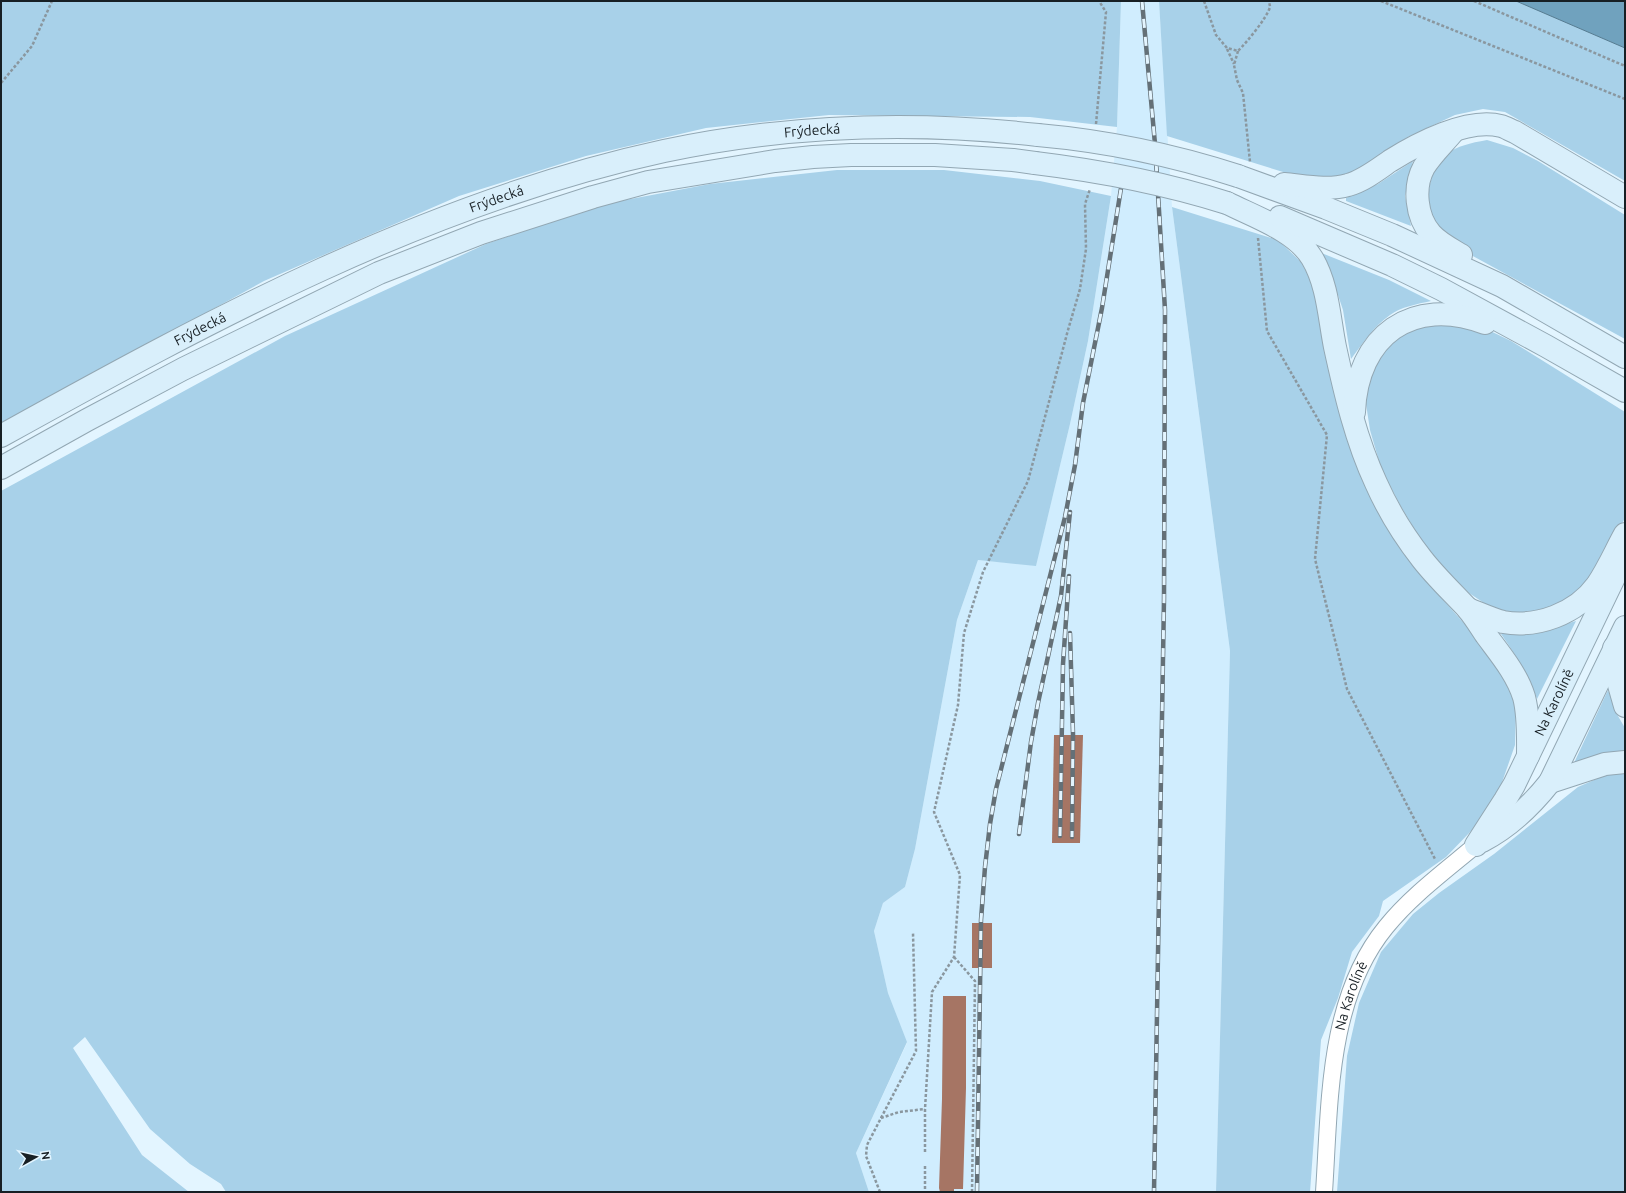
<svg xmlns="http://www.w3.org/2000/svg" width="1626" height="1193" font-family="Ubuntu,sans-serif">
  <rect width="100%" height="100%" fill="#e3f5ff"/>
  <polygon fill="#d0edfe" points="1121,1 1159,1 1172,207 1230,651 1216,1192 869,1192 856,1153 907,1043 888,993 874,931 883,903 905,887 915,849 957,620 978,560 1036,565 1070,424 1088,341 1111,196 1117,127"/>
  <g fill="#a8d1e9">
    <polygon points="1,1 1121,1 1117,127 1030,117 829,115 706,128 586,156 459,196 264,281 1,425"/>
    <polygon points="1159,1 1516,1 1625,48 1625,181 1505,112 1483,109 1455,115 1408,137 1367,168 1331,181 1293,175 1167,136"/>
    <path d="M1487 140 1513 148 1538 161 1625 215V339L1449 243C1444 235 1437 228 1433 220 1428 212 1427 198 1429 190 1435 153 1453 146 1487 140Z"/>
    <polygon points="1413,161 1405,196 1411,226 1346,201 1346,198 1378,184"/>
    <polygon points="837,170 944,170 1040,181 1111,196 1088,341 1070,424 1036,566 978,560 957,620 915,849 905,887 883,903 874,931 888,993 907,1042 856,1153 869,1192 226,1192 221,1184 190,1164 150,1129 85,1037 73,1048 142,1155 189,1192 1,1192 1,491 285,336 486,244 599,205 710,184"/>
    <polygon points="1172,207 1278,240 1301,262 1316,291 1377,509 1427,582 1480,641 1505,675 1516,707 1515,745 1499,791 1472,830 1446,857 1383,901 1379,916 1352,952 1338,998 1321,1040 1310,1192 1216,1192 1230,651"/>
    <path d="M1319 252 1389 280 1431 301C1417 304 1401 307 1390 315 1374 326 1363 343 1351 359L1343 310 1338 295Z"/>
    <polygon points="1424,322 1480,326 1511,341 1625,412 1625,518 1591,582 1576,598 1533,614 1509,613 1490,607 1469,593 1444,568 1421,540 1400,505 1381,468 1370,430 1366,404 1368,380 1374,360 1396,337"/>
    <path d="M1576 621 1537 699C1528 675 1516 655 1501 634 1528 632 1550 629 1576 621Z"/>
    <polygon points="1608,690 1618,716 1625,728 1625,751 1596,756 1574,763"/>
    <polygon points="1608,774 1625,774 1625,1192 1337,1192 1347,1056 1359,1003 1381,952 1413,914 1439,893 1494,854 1578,787"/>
  </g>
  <polygon fill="#70a2be" stroke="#557b90" points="1516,1 1625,1 1625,48"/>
  <g fill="#a67564">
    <polygon points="1054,735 1083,735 1080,843 1052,843"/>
    <rect x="972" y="923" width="20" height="45"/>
    <polygon points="943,996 966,996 966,1088 963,1189 954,1189 954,1192 940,1192 939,1188 942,1099"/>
  </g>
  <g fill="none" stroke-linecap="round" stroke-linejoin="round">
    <defs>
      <g id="street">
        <path id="s1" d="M1324 1192C1330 1104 1327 999 1386 927 1411 896 1445 871 1476 845"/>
      </g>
      <g id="secondary">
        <path d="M1453 132C1444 143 1432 154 1424 167 1413 187 1416 217 1431 234 1439 243 1451 249 1461 255"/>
        <polyline points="1238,176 1326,208 1392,235 1502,286 1625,357"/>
        <path d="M1284 184C1305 186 1328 191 1348 185 1363 181 1377 170 1390 161 1417 144 1468 117 1501 126 1505 127 1510 130 1515 132L1625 197"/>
        <path d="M1227 203C1255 217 1296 231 1312 258 1328 285 1329 317 1335 347 1345 393 1356 440 1376 483 1388 510 1404 536 1422 559 1436 577 1452 592 1467 608 1474 616 1480 626 1486 635 1500 654 1517 674 1524 697 1529 716 1528 737 1528 756"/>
        <polyline points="1280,217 1392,265 1441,289 1546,346 1625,391"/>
        <path d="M1354 412C1357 336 1412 295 1485 323"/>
        <path id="s2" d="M1 436C210 320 428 202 664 151 787 125 914 121 1038 135"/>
        <polyline points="1,468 87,420 183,369 379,273 481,233 593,197 648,182 775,161 813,157 851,155 935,155 1013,160 1035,163"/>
        <path d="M1468 609C1479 613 1491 619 1503 622 1537 628 1576 614 1597 585 1608 569 1616 550 1625 534"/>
        <polyline points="1614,648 1619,685 1625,706"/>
        <polyline points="1550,782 1605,764 1625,762"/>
        <path d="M1482 841C1509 827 1531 806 1550 782L1625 627"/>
        <path id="s3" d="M1476 845 1505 800 1514 785 1625 555"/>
      </g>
    </defs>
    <use href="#street" stroke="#92a7b3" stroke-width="18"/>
    <use href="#secondary" stroke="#92a7b3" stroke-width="24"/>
    <g stroke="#8a979f" stroke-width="2.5" stroke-dasharray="3 2" stroke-linecap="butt">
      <path d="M1204 1 1216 35 1227 48 1238 51C1246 43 1267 18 1270 7 1270 5 1269 3 1269 1"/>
      <polyline points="1381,1 1625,99"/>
      <polyline points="1474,1 1625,66"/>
      <polyline points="1227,49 1234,64"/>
      <polyline points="1238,51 1234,65 1237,80 1243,93 1250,162"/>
      <polyline points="1,83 32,46 52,1"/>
      <polyline points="1096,124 1106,12 1099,1"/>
      <polyline points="1258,238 1267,331 1327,435 1315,559 1347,689 1435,859"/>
      <polyline points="954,957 975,981 972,1192"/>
      <polyline points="881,1118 916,1051 913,933"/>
      <polyline points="925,1152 925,1109 932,992 954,957 960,875 934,812 958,705 964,633 983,572 1028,481 1068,330 1080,289 1086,249 1085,204 1090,189"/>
      <polyline points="925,1166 925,1192"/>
      <polyline points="880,1192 866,1156 867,1145 881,1118 899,1112 925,1109"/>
    </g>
    <use href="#street" stroke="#fff" stroke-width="16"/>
    <use href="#secondary" stroke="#d9effb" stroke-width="22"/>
    <defs>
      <g id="rail">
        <polyline points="1142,1 1155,144 1165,310 1164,599 1154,1192"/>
        <polyline points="1070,633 1073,734 1072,837"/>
        <polyline points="1019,834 1031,742 1038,703 1061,596 1070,512"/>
        <polyline points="1060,836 1063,664 1069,576"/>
        <polyline points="977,1192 981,920 985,867 990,824 996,789 1065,517 1075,465 1083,403 1102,308 1122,182"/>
      </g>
    </defs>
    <use href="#rail" stroke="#647077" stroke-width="4.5"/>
    <use href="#rail" stroke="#e3f5ff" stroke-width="3" stroke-dasharray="9" stroke-linecap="butt"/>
    <defs>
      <g id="secondary-bridge">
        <path d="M1038 135C1106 141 1173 155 1238 176"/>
        <path d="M1035 163C1101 171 1164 183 1227 203"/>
      </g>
    </defs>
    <use href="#secondary-bridge" stroke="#92a7b3" stroke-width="24" stroke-linecap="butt"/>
    <use href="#secondary-bridge" stroke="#d9effb" stroke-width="22"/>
  </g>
  <g text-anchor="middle" stroke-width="3" stroke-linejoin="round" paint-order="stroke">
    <g font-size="14" fill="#171f24" stroke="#e3f5ff">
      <text dy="5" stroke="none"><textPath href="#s2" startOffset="874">Frýdecká</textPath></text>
      <text dy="5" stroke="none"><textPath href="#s2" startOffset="550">Frýdecká</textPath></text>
      <text dy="5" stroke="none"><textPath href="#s2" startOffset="226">Frýdecká</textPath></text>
      <text dy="5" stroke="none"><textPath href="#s3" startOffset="163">Na Karolíně</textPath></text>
      <text dy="5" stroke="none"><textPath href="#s1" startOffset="199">Na Karolíně</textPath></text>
    </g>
  </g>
  <rect width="1626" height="1193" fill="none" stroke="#171f24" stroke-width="4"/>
  <g transform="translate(36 1157) rotate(82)" stroke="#e3f5ff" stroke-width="3" paint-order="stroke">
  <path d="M0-3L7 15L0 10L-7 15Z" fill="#171f24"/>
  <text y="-6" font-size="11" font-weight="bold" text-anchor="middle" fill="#171f24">N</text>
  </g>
</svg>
